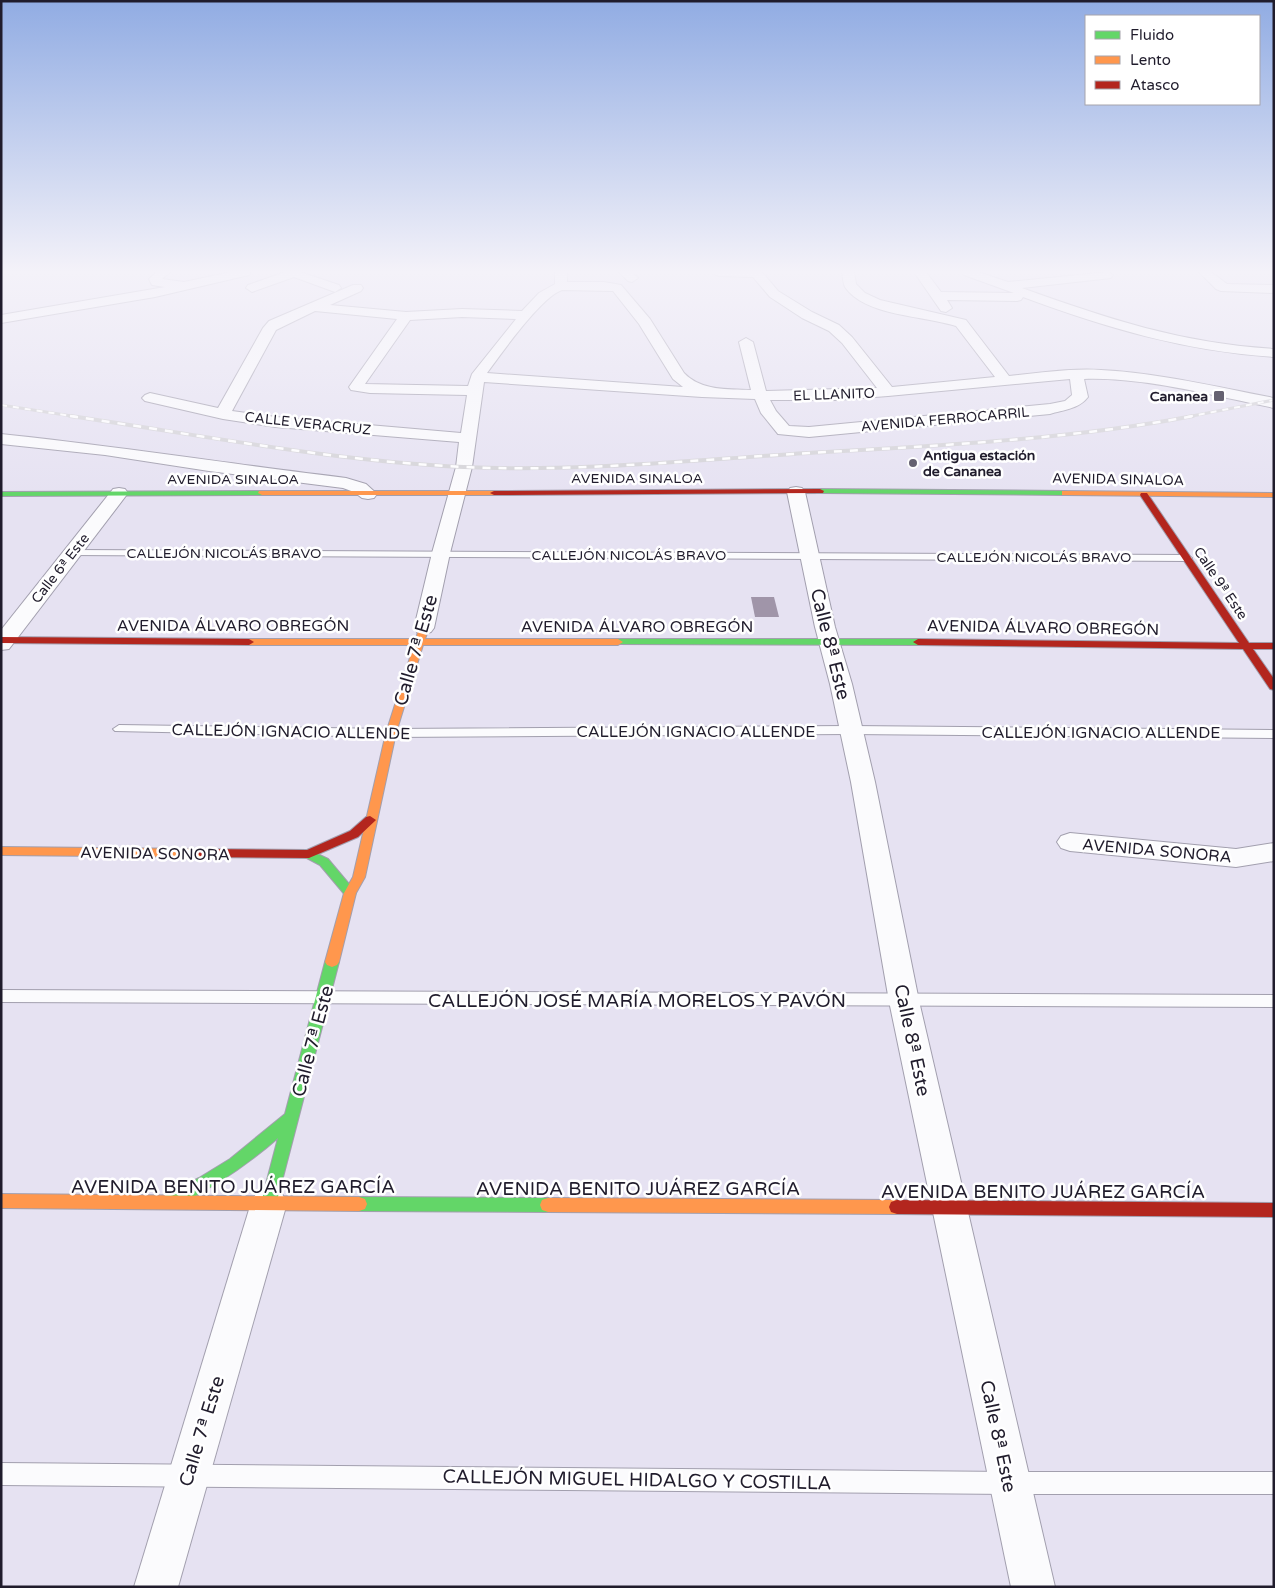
<svg xmlns="http://www.w3.org/2000/svg" width="1275" height="1588" font-family="'Varela Round',sans-serif">
  <rect width="100%" height="100%" fill="#e6e2f2"/>
  <polygon fill="#a095a9" points="751,597 774,597 779,617 755,617"/>
  <g fill="none" stroke-linecap="round" stroke-linejoin="round">
    <defs>
      <g id="lane">
        <polygon points="71,550 1187,555 1192,558 1187,561 68,555 66,553"/>
        <polygon points="119,725 391,729 851,726 1274,730 1274,738 851,734 391,737 115,731 113,729"/>
        <polygon points="1,990 1274,995 1274,1007 1,1002"/>
        <polygon points="1,1463 1009,1472 1274,1472 1274,1494 1009,1494 1,1485"/>
      </g>
      <g id="street">
        <polygon points="157,272 170,272 162,279 184,282 231,272 251,272 249,275 155,297 1,323 1,315 165,287 152,285 149,279"/>
        <polygon points="285,272 300,272 339,285 341,288 335,292 294,277 252,292 246,288 248,285"/>
        <path d="M555 272H567V282H604L621 285 650 319 684 373C701 391 728 389 751 390L739 342 746 338 753 342 766 391 877 388 842 343 829 331 802 318 770 297 753 277 720 276 716 275 714 272H762L778 291 812 312 839 325 852 337 892 387 995 377 956 326C926 316 864 316 845 287 843 283 843 277 842 272H854L856 284 865 293 880 300 966 320 1009 376C1040 373 1071 368 1101 370 1159 373 1217 387 1274 398V408C1214 396 1145 377 1084 379L1088 397C1079 409 1063 410 1050 414L809 437 778 434 761 413 755 399 702 397 484 382 472 467 450 553 434 628 431 632 424 634 417 632 414 628 432 553 456 467 459 442 276 427 223 419 145 401 142 398 145 395 150 393 218 408 263 328 269 321 353 285H361L363 288 361 291 330 305 406 312 462 309 522 311 539 293 555 284ZM562 290 613 291 639 324 673 379 683 387 487 373C501 354 541 297 562 290ZM315 311 397 319 349 387 351 390 370 393 467 395 461 433 276 417 232 411 276 330ZM462 317 516 319 472 374 468 386 365 384 410 320ZM1070 379 1072 395 1065 401 1050 404 809 427 789 426 776 411 770 400H836L888 396Z"/>
        <polygon points="619,272 632,272 638,278 632,282 628,281"/>
        <path d="M914 272H926L941 292 1014 293 964 275 962 272H978L1008 282 1108 272 1113 275 1111 278 1022 288C1108 319 1181 343 1274 349V357C1184 351 1107 328 1023 297L1021 300 1017 301 947 300 952 308 946 312 941 311Z"/>
        <polygon points="1199,272 1211,272 1227,284 1274,285 1274,293 1221,291 1216,289"/>
        <path d="M1 434C116 446 231 464 346 478L366 484 377 494 374 498 368 499 362 498 354 492 343 488 209 471 105 455 1 444Z"/>
        <polygon points="796,487 802,488 805,492 835,627 852,684 875,782 919,1001 1055,1587 1011,1587 889,1001 851,782 830,684 815,627 787,492 790,488"/>
        <polygon points="119,488 125,489 128,493 125,497 9,649 1,650 1,630 113,489"/>
        <polygon points="1070,833 1236,849 1274,843 1274,861 1236,867 1070,851 1061,848 1057,842 1061,836"/>
        <polygon points="269,1187 281,1192 287,1203 178,1587 134,1587 251,1203 257,1192"/>
      </g>
      <g id="fast">
        <polygon points="817,489 1065,491 1069,493 1065,495 820,493 816,491"/>
        <polygon points="265,491 266,493 262,495 1,496 1,492"/>
        <polygon points="618,639 918,639 923,642 918,645 615,644 615,640"/>
        <polygon points="309,850 328,859 354,890 356,893 354,896 346,896 320,865 305,857 303,854 305,851"/>
        <path d="M332 957 337 959 339 962 275 1208 269 1210 263 1208 261 1203 278 1138C247 1165 214 1187 178 1205L172 1207 166 1205 164 1200 166 1195 199 1178 230 1159 285 1114 325 962 327 959Z"/>
        <polygon points="359,1197 548,1198 554,1200 556,1205 554,1210 548,1212 359,1211 353,1209 351,1204 353,1199"/>
      </g>
      <g id="slow">
        <polygon points="259,491 494,491 498,493 494,495 262,495 258,493"/>
        <polygon points="1062,491 1274,493 1274,497 1065,495 1062,495"/>
        <polygon points="424,625 429,628 425,639 618,639 623,642 618,645 423,645 396,733 365,877 356,893 339,962 337,965 332,967 327,965 325,962 344,893 353,877 386,733 414,645 249,645 244,642 249,639 416,639 419,628"/>
        <polygon points="1,847 202,849 208,853 202,857 1,855"/>
        <polygon points="1,1194 359,1197 365,1199 367,1204 365,1209 359,1211 1,1208"/>
        <polygon points="548,1198 897,1200 903,1202 905,1207 903,1212 897,1214 548,1212 542,1210 540,1205 542,1200"/>
      </g>
      <g id="jam">
        <polygon points="820,489 824,491 823,493 494,495 490,493 494,491"/>
        <polygon points="1141,493 1147,493 1249,643 1274,643 1274,649 1253,649 1274,679 1274,690 1270,689 1243,649 918,645 913,642 918,639 1239,643 1140,495"/>
        <polygon points="1,637 249,639 254,642 249,645 1,643"/>
        <polygon points="370,816 376,820 358,837 309,858 202,857 196,853 202,849 307,850 350,831 366,817"/>
        <polygon points="897,1200 1274,1203 1274,1217 897,1214 891,1212 889,1207 891,1202"/>
      </g>
    </defs>
    <use href="#lane" stroke="#a29fae" stroke-width="2"/>
    <use href="#street" stroke="#a29fae" stroke-width="2"/>
    <use href="#fast" stroke="#a29fae" stroke-width="2"/>
    <use href="#slow" stroke="#a29fae" stroke-width="2"/>
    <use href="#jam" stroke="#a29fae" stroke-width="2"/>
    <use href="#lane" fill="#fbfbfd" fill-rule="evenodd"/>
    <use href="#street" fill="#fbfbfd" fill-rule="evenodd"/>
    <use href="#fast" fill="#63d668" fill-rule="evenodd"/>
    <use href="#slow" fill="#ff974d" fill-rule="evenodd"/>
    <use href="#jam" fill="#b3261e" fill-rule="evenodd"/>
    <defs>
      <g id="rail-far1">
        <polyline points="1,405 78,417"/>
        <polyline points="1187,417 1274,400"/>
      </g>
      <path id="rail" d="M70 416C201 435 332 461 464 467 573 472 683 461 793 454 926 446 1062 441 1193 416"/>
    </defs>
    <use href="#rail-far1" stroke="#d5d4d8" stroke-width="3"/>
    <use href="#rail" stroke="#d5d4d8" stroke-width="4"/>
    <use href="#rail-far1" stroke="#fff" stroke-width="2" stroke-dasharray="6" stroke-linecap="butt"/>
    <use href="#rail" stroke="#fff" stroke-width="2.5" stroke-dasharray="8" stroke-linecap="butt"/>
  </g>
  <linearGradient id="sky" x2="0" y2="1"><stop stop-color="#91ace3"/><stop offset="0.55" stop-color="#f4f2f9"/><stop offset="1" stop-color="#f4f2f9" stop-opacity="0"/></linearGradient>
  <rect width="1275" height="494" fill="url(#sky)"/>
  <g fill="#656171" stroke="#fff" stroke-width="2">
    <rect x="1213" y="390" width="12" height="12" rx="2.5"/>
    <circle cx="913" cy="463" r="5"/>
  </g>
  <g text-anchor="middle" stroke-width="5" stroke-linejoin="round" paint-order="stroke">
    <g font-size="14" fill="#201c2c" stroke="#fff">
      <text transform="translate(834 394) rotate(-2)" y="5">EL LLANITO</text>
      <text transform="translate(945 419) rotate(-5)" y="5">AVENIDA FERROCARRIL</text>
      <text transform="translate(308 423) rotate(6)" y="5">CALLE VERACRUZ</text>
      <text x="637" y="483">AVENIDA SINALOA</text>
      <text x="233" y="484">AVENIDA SINALOA</text>
      <text transform="translate(1118 479) rotate(1)" y="5">AVENIDA SINALOA</text>
      <text x="224" y="558">CALLEJÓN NICOLÁS BRAVO</text>
      <text x="629" y="560">CALLEJÓN NICOLÁS BRAVO</text>
      <text x="1034" y="562">CALLEJÓN NICOLÁS BRAVO</text>
      <text transform="translate(60 568) rotate(-52)" y="5">Calle 6ª Este</text>
      <text transform="translate(1221 583) rotate(56)" y="5">Calle 9ª Este</text>
    </g>
    <g font-size="14" font-weight="bold" fill="#201c2c" stroke="#fff" text-anchor="end">
      <text x="1208" y="401">Cananea</text>
      <text x="923" y="460" text-anchor="start">Antigua estación<tspan x="923" dy="16">de Cananea</tspan></text>
    </g>
    <g font-size="16" fill="#201c2c" stroke="#fff">
      <text x="233" y="631">AVENIDA ÁLVARO OBREGÓN</text>
      <text x="637" y="632">AVENIDA ÁLVARO OBREGÓN</text>
      <text transform="translate(1043 627) rotate(1)" y="6">AVENIDA ÁLVARO OBREGÓN</text>
      <text transform="translate(291 731) rotate(1)" y="6">CALLEJÓN IGNACIO ALLENDE</text>
      <text x="696" y="737">CALLEJÓN IGNACIO ALLENDE</text>
      <text x="1101" y="738">CALLEJÓN IGNACIO ALLENDE</text>
      <text transform="translate(1157 850) rotate(5)" y="6">AVENIDA SONORA</text>
      <text transform="translate(155 853) rotate(1)" y="6">AVENIDA SONORA</text>
    </g>
    <g font-size="19" fill="#201c2c" stroke="#fff">
      <text transform="translate(831 644) rotate(76)" y="7">Calle 8ª Este</text>
      <text transform="translate(415 650) rotate(-74)" y="7">Calle 7ª Este</text>
      <text x="637" y="1007">CALLEJÓN JOSÉ MARÍA MORELOS Y PAVÓN</text>
      <text transform="translate(913 1040) rotate(78)" y="7">Calle 8ª Este</text>
      <text transform="translate(312 1041) rotate(-75)" y="7">Calle 7ª Este</text>
      <text x="233" y="1193">AVENIDA BENITO JUÁREZ GARCÍA</text>
      <text x="638" y="1195">AVENIDA BENITO JUÁREZ GARCÍA</text>
      <text x="1043" y="1198">AVENIDA BENITO JUÁREZ GARCÍA</text>
      <text transform="translate(201 1431) rotate(-73)" y="7">Calle 7ª Este</text>
      <text transform="translate(999 1436) rotate(78)" y="7">Calle 8ª Este</text>
      <text transform="translate(637 1479) rotate(1)" y="7">CALLEJÓN MIGUEL HIDALGO Y COSTILLA</text>
    </g>
  </g>
  <rect width="1275" height="1588" fill="none" stroke="#201c2c" stroke-width="5"/>
  <rect x="1085" y="15" width="175" height="90" fill="#ffffff" stroke="#a6a4ab"/>
  <rect x="1095" y="31" width="25" height="8" fill="#63d668" stroke="#a6a4ab"/>
  <text x="1130" y="40" font-size="15" fill="#201c2c">Fluido</text>
  <rect x="1095" y="56" width="25" height="8" fill="#ff974d" stroke="#a6a4ab"/>
  <text x="1130" y="65" font-size="15" fill="#201c2c">Lento</text>
  <rect x="1095" y="81" width="25" height="8" fill="#b3261e" stroke="#a6a4ab"/>
  <text x="1130" y="90" font-size="15" fill="#201c2c">Atasco</text>
</svg>
